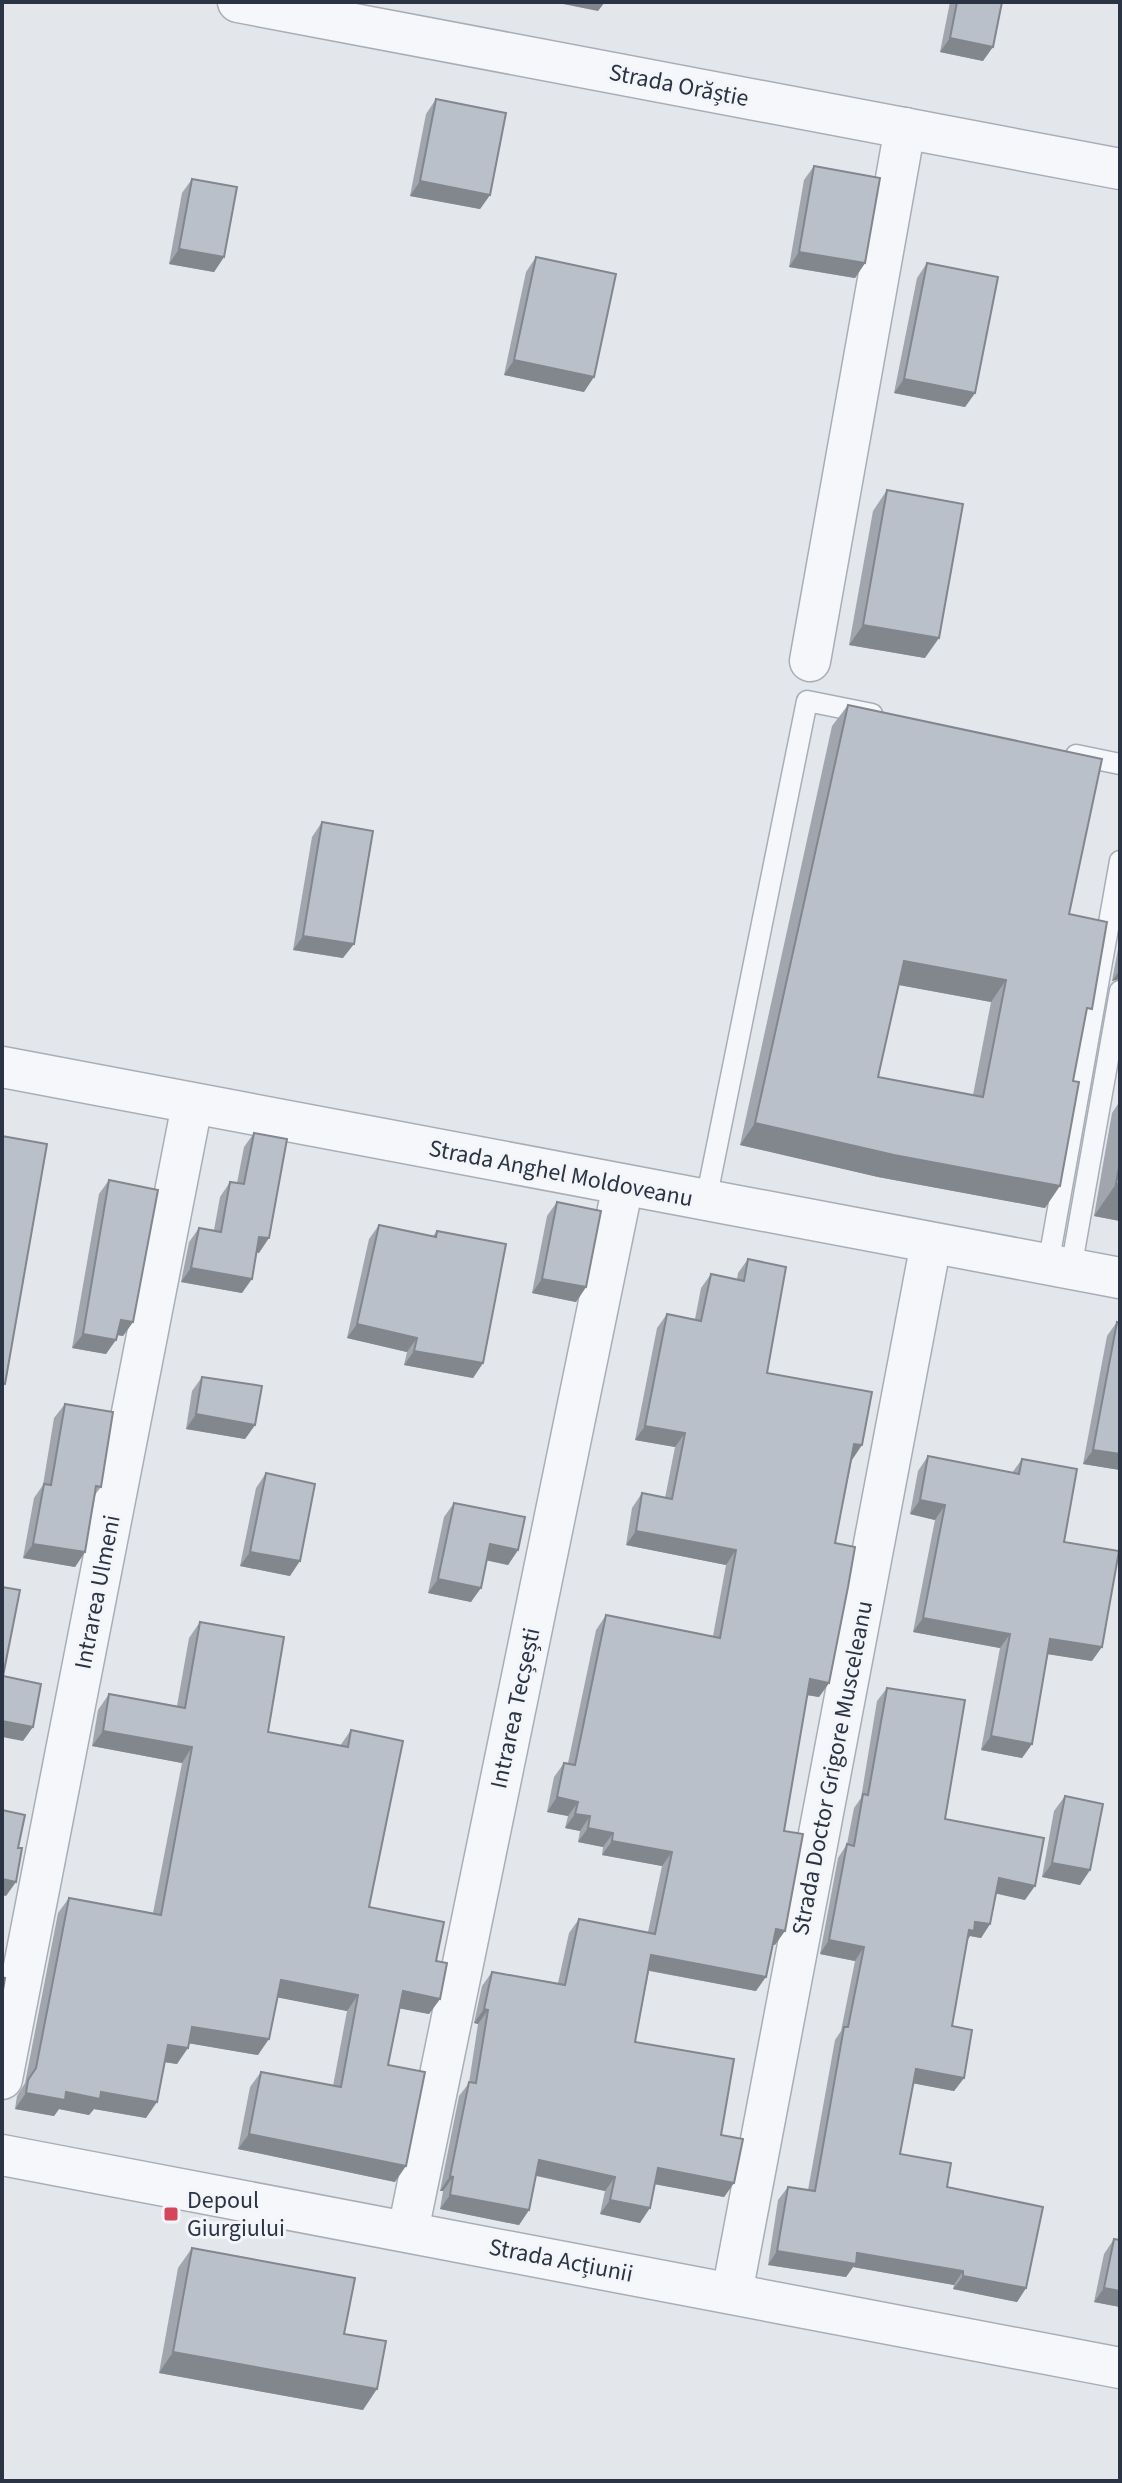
<svg xmlns="http://www.w3.org/2000/svg" width="1122" height="2483" font-family="'Source Sans 3',sans-serif">
  <rect width="100%" height="100%" fill="#e3e7ec"/>
  <g fill="none" stroke-linecap="round" stroke-linejoin="round">
    <defs>
      <g id="service">
        <polyline points="1076,755 1120,764"/>
        <polyline points="706,1200 807,701 872,714"/>
        <polyline points="1048,1265 1120,861"/>
        <polyline points="1071,1269 1120,991"/>
      </g>
      <g id="minor">
        <polyline points="238,2 1120,169"/>
        <polyline points="810,661 905,128"/>
        <polyline points="2,1067 1120,1278"/>
        <polyline points="2,2079 192,1105"/>
        <polyline points="2,2155 1120,2368"/>
        <polyline points="408,2231 623,1185"/>
        <polyline points="732,2293 931,1243"/>
      </g>
    </defs>
    <use href="#service" stroke="#a8aeb7" stroke-width="23"/>
    <use href="#minor" stroke="#a8aeb7" stroke-width="43"/>
    <use href="#service" stroke="#f6f7fa" stroke-width="20"/>
    <use href="#minor" stroke="#f6f7fa" stroke-width="40"/>
  </g>
  <g fill="#a0a5ae" fill-rule="evenodd">
    <polygon points="950,2 1002,2 983,61 940,52"/>
    <polygon points="436,99 490,195 480,209 410,196 426,114"/>
    <polygon points="814,166 865,263 855,278 789,267 804,180"/>
    <polygon points="192,179 224,257 214,272 169,264 182,193"/>
    <polygon points="536,257 584,392 504,375 526,272"/>
    <polygon points="927,263 975,393 965,407 894,393 917,278"/>
    <polygon points="887,490 925,658 849,645 873,511"/>
    <path d="M848 705 1069 914 1085 1019 1045 1208 878 1177 740 1145 832 726ZM899 985 991 1002 973 1095 878 1077Z"/>
    <polygon points="322,822 343,958 293,950 312,837"/>
    <polygon points="1120,945 1120,979 1112,981 1118,949"/>
    <polygon points="1120,1101 1120,1221 1094,1216 1112,1113"/>
    <polygon points="254,1133 259,1253 257,1252 242,1293 181,1282 189,1242 199,1228 214,1230 220,1197 230,1182 237,1183 244,1147"/>
    <polygon points="109,1180 133,1322 123,1336 117,1335 106,1354 72,1348 99,1194"/>
    <polygon points="557,1202 586,1287 576,1302 532,1293 547,1216"/>
    <polygon points="379,1225 433,1236 437,1231 483,1363 473,1378 404,1365 407,1352 347,1338 369,1239"/>
    <polygon points="748,1259 767,1373 852,1460 835,1543 829,1683 819,1697 807,1695 784,1831 775,1945 773,1945 756,1991 649,1971 635,2042 721,2135 734,2183 724,2197 655,2184 640,2223 600,2214 605,2191 536,2176 529,2210 519,2225 440,2209 443,2191 440,2191 459,2096 469,2083 478,2024 474,2023 482,1986 492,1972 558,1983 569,1933 579,1919 648,1932 662,1866 602,1855 603,1847 578,1842 580,1831 565,1828 568,1816 547,1812 554,1777 564,1763 568,1763 596,1630 606,1615 713,1636 726,1565 626,1545 632,1508 642,1493 665,1498 675,1447 635,1440 657,1328 667,1314 695,1319 701,1288 711,1274 737,1279 738,1273"/>
    <polygon points="1117,1322 1120,1470 1083,1464 1107,1336"/>
    <polygon points="202,1377 255,1425 245,1439 186,1429 192,1391"/>
    <polygon points="65,1404 101,1487 94,1496 85,1552 75,1567 23,1558 34,1498 43,1485 54,1418"/>
    <polygon points="928,1456 1012,1473 1022,1459 1064,1542 1092,1661 1048,1654 1032,1744 1022,1758 981,1750 1000,1648 913,1632 935,1520 910,1514 918,1471"/>
    <polygon points="266,1473 290,1576 240,1566 256,1488"/>
    <polygon points="454,1503 518,1550 508,1565 487,1560 471,1602 428,1593 444,1517"/>
    <polygon points="200,1622 268,1732 340,1746 351,1730 369,1907 436,1961 440,1999 429,2014 400,2008 388,2065 395,2182 238,2149 250,2087 261,2072 333,2086 347,2011 278,1997 258,2055 189,2043 177,2064 165,2062 146,2118 94,2109 89,2115 59,2109 54,2116 15,2109 17,2096 25,2083 58,1913 69,1898 153,1913 182,1763 92,1746 98,1710 109,1694 177,1706 189,1638"/>
    <polygon points="887,1688 945,1819 1025,1900 996,1893 990,1924 981,1938 970,1936 967,1941 952,2026 964,2078 954,2091 913,2083 900,2154 947,2187 1026,2288 1017,2302 953,2289 954,2285 853,2267 846,2277 768,2265 778,2200 788,2187 808,2190 835,2040 841,2031 855,1961 820,1954 838,1858 847,1844 854,1808 861,1798 877,1701"/>
    <polygon points="1065,1796 1090,1870 1080,1885 1042,1877 1054,1811"/>
    <polygon points="1114,2239 1120,2240 1120,2307 1094,2302 1104,2254"/>
    <polygon points="192,2248 344,2334 363,2410 159,2373 178,2268"/>
  </g>
  <g fill="#82868d">
    <polygon points="565,2 605,2 598,11 563,4"/>
    <polygon points="950,38 993,47 983,61 940,52"/>
    <polygon points="420,181 490,195 480,209 410,196"/>
    <polygon points="179,249 224,257 214,272 169,264"/>
    <polygon points="799,252 865,263 855,278 789,267"/>
    <polygon points="514,360 594,377 584,392 504,375"/>
    <polygon points="904,379 975,393 965,407 894,393"/>
    <polygon points="863,625 939,638 925,658 849,645"/>
    <polygon points="303,936 354,944 343,958 293,950"/>
    <polygon points="904,961 1006,980 991,1002 888,983"/>
    <polygon points="1120,970 1120,979 1112,981"/>
    <polygon points="755,1123 1060,1186 1045,1208 878,1177 740,1145"/>
    <polygon points="1116,1184 1120,1184 1120,1221 1094,1216"/>
    <polygon points="259,1237 269,1238 259,1253 249,1251"/>
    <polygon points="191,1268 252,1279 242,1293 181,1282"/>
    <polygon points="542,1279 586,1287 576,1302 532,1293"/>
    <polygon points="121,1320 133,1322 123,1336 111,1334"/>
    <polygon points="357,1324 417,1338 407,1352 347,1338"/>
    <polygon points="83,1334 116,1340 106,1354 72,1348"/>
    <polygon points="414,1351 483,1363 473,1378 404,1365"/>
    <polygon points="196,1414 255,1425 245,1439 186,1429"/>
    <polygon points="645,1426 685,1433 675,1447 635,1440"/>
    <polygon points="854,1444 862,1445 852,1460 844,1458"/>
    <polygon points="1093,1450 1120,1454 1120,1470 1083,1464"/>
    <polygon points="920,1500 945,1505 935,1520 910,1514"/>
    <polygon points="636,1531 736,1550 726,1565 626,1545"/>
    <polygon points="33,1544 85,1552 75,1567 23,1558"/>
    <polygon points="490,1544 518,1550 508,1565 480,1559"/>
    <polygon points="250,1552 300,1561 290,1576 240,1566"/>
    <polygon points="438,1579 481,1588 471,1602 428,1593"/>
    <polygon points="923,1618 1010,1634 1000,1648 913,1632"/>
    <polygon points="1050,1639 1102,1647 1092,1661 1040,1653"/>
    <polygon points="810,1679 829,1683 819,1697 800,1694"/>
    <polygon points="2,1721 33,1727 23,1741 2,1737"/>
    <polygon points="103,1731 192,1747 182,1763 92,1746"/>
    <polygon points="991,1736 1032,1744 1022,1758 981,1750"/>
    <polygon points="557,1797 578,1802 568,1816 547,1812"/>
    <polygon points="575,1814 590,1816 580,1831 565,1828"/>
    <polygon points="588,1828 613,1833 603,1847 578,1842"/>
    <polygon points="612,1841 672,1852 662,1866 602,1855"/>
    <polygon points="1052,1863 1090,1870 1080,1885 1042,1877"/>
    <polygon points="999,1878 1035,1886 1025,1900 989,1892"/>
    <polygon points="2,1879 16,1882 6,1896 2,1895"/>
    <polygon points="975,1922 990,1924 981,1938 970,1936 964,1945 959,1944"/>
    <polygon points="776,1929 785,1931 775,1945 766,1943"/>
    <polygon points="829,1940 864,1947 855,1961 820,1954"/>
    <polygon points="651,1955 766,1977 756,1991 641,1969"/>
    <polygon points="281,1980 358,1995 347,2011 270,1996"/>
    <polygon points="403,1991 440,1999 429,2014 392,2007"/>
    <polygon points="484,2009 488,2010 478,2024 474,2023"/>
    <polygon points="192,2027 269,2039 258,2055 181,2042"/>
    <polygon points="168,2045 188,2048 177,2064 157,2061"/>
    <polygon points="916,2069 964,2078 954,2091 906,2082"/>
    <polygon points="101,2092 157,2102 146,2118 94,2109 89,2115 59,2109 54,2116 15,2109 26,2093"/>
    <polygon points="249,2134 406,2166 395,2182 238,2149"/>
    <polygon points="539,2160 615,2177 605,2191 529,2174"/>
    <polygon points="658,2168 734,2183 724,2197 648,2183"/>
    <polygon points="450,2176 453,2177 443,2191 440,2191"/>
    <polygon points="450,2195 529,2210 519,2225 440,2209"/>
    <polygon points="610,2200 650,2208 640,2223 600,2214"/>
    <polygon points="777,2251 857,2253 963,2271 954,2285 853,2267 846,2277 768,2265"/>
    <polygon points="963,2276 1026,2288 1017,2302 953,2289"/>
    <polygon points="1104,2288 1120,2291 1120,2307 1094,2302"/>
    <polygon points="173,2352 377,2389 363,2410 159,2373"/>
  </g>
  <g fill="#bac0ca" stroke="#82868d" stroke-width="2" fill-rule="evenodd">
    <polygon points="957,2 1002,2 993,47 950,38"/>
    <polygon points="436,99 506,113 490,195 420,181"/>
    <polygon points="814,166 880,178 865,263 799,252"/>
    <polygon points="192,179 237,187 224,257 179,249"/>
    <polygon points="536,257 616,274 594,377 514,360"/>
    <polygon points="927,263 998,277 975,393 904,379"/>
    <polygon points="887,490 963,504 939,638 863,625"/>
    <path d="M848 705 1102 759 1069 914 1107 922 1092 1009 1087 1008 1073 1081 1079 1082 1060 1186 894 1155 755 1123ZM904 961 1006 980 983 1097 878 1077Z"/>
    <polygon points="322,822 373,831 354,944 303,936"/>
    <polygon points="254,1133 287,1139 269,1238 259,1237 252,1279 191,1268 199,1228 221,1232 230,1182 244,1184"/>
    <polygon points="2,1136 47,1144 5,1384 2,1383"/>
    <polygon points="1120,1162 1120,1184 1116,1184"/>
    <polygon points="109,1180 158,1190 133,1322 121,1320 116,1340 83,1334"/>
    <polygon points="557,1202 601,1211 586,1287 542,1279"/>
    <polygon points="379,1225 436,1237 437,1231 506,1244 483,1363 414,1351 417,1338 357,1324"/>
    <polygon points="748,1259 786,1267 767,1373 872,1392 862,1445 854,1444 835,1543 855,1547 848,1587 829,1683 810,1679 784,1831 803,1834 785,1931 776,1929 766,1977 651,1955 635,2042 734,2059 721,2135 743,2139 734,2183 658,2168 650,2208 610,2200 615,2177 539,2160 529,2210 450,2195 453,2177 450,2176 469,2082 476,2083 488,2010 484,2009 492,1972 565,1985 579,1919 655,1934 672,1852 612,1841 613,1833 588,1828 590,1816 575,1814 578,1802 557,1797 564,1763 575,1765 606,1615 720,1638 736,1550 636,1531 642,1493 672,1499 685,1433 645,1426 667,1314 701,1321 711,1274 744,1281"/>
    <polygon points="1117,1322 1120,1323 1120,1454 1093,1450"/>
    <polygon points="202,1377 262,1386 255,1425 196,1414"/>
    <polygon points="65,1404 113,1412 101,1487 96,1486 85,1552 33,1544 44,1484 51,1485"/>
    <polygon points="928,1456 1019,1474 1022,1459 1077,1469 1064,1542 1119,1551 1102,1647 1050,1639 1032,1744 991,1736 1010,1634 923,1618 945,1505 920,1500"/>
    <polygon points="266,1473 315,1484 300,1561 250,1552"/>
    <polygon points="454,1503 525,1517 518,1550 490,1544 481,1588 438,1579"/>
    <polygon points="2,1587 20,1590 3,1676 41,1684 33,1727 2,1721"/>
    <polygon points="200,1622 284,1637 268,1732 348,1747 351,1730 403,1741 369,1907 444,1922 436,1961 447,1963 440,1999 403,1991 388,2065 425,2072 406,2166 249,2134 261,2072 341,2087 358,1995 281,1980 269,2039 192,2027 188,2048 168,2045 157,2102 101,2092 100,2099 66,2092 65,2100 26,2093 28,2080 36,2068 69,1898 161,1915 192,1747 103,1731 109,1694 185,1708"/>
    <polygon points="887,1688 965,1700 945,1819 1044,1838 1035,1886 999,1878 990,1924 975,1922 974,1931 969,1930 952,2026 972,2030 964,2078 916,2069 900,2154 951,2163 947,2187 1043,2207 1026,2288 963,2276 963,2271 857,2253 856,2264 777,2251 788,2187 815,2191 844,2027 848,2027 864,1947 829,1940 847,1844 854,1846 863,1794 868,1795"/>
    <polygon points="1065,1796 1103,1804 1090,1870 1052,1863"/>
    <polygon points="2,1810 25,1815 18,1848 22,1848 16,1882 2,1879"/>
    <polygon points="2,1977 5,1978 2,1996"/>
    <polygon points="1114,2239 1120,2240 1120,2291 1104,2288"/>
    <polygon points="192,2248 355,2278 344,2334 386,2341 377,2389 173,2352"/>
  </g>
  <rect fill="#d3465c" stroke="#f3f5f9" stroke-width="3" x="163" y="2206" width="16" height="16" rx="4"/>
  <g text-anchor="middle" stroke-width="6" stroke-linejoin="round" paint-order="stroke">
    <g font-size="24" fill="#2a3445" stroke="#f3f5f9">
      <text transform="translate(679 85) rotate(11)" y="8">Strada Orăștie</text>
      <text transform="translate(561 1173) rotate(11)" y="8">Strada Anghel Moldoveanu</text>
      <text transform="translate(97 1592) rotate(-79)" y="8">Intrarea Ulmeni</text>
      <text transform="translate(515 1708) rotate(-78)" y="8">Intrarea Tecșești</text>
      <text transform="translate(832 1768) rotate(-79)" y="8">Strada Doctor Grigore Musceleanu</text>
      <text transform="translate(561 2260) rotate(11)" y="8">Strada Acțiunii</text>
    </g>
    <g font-size="24" fill="#2a3445" stroke="#f3f5f9" text-anchor="start">
      <text x="187" y="2208">Depoul<tspan x="187" dy="28">Giurgiului</tspan></text>
    </g>
  </g>
  <rect width="1122" height="2483" fill="none" stroke="#2a3445" stroke-width="8"/>
</svg>
